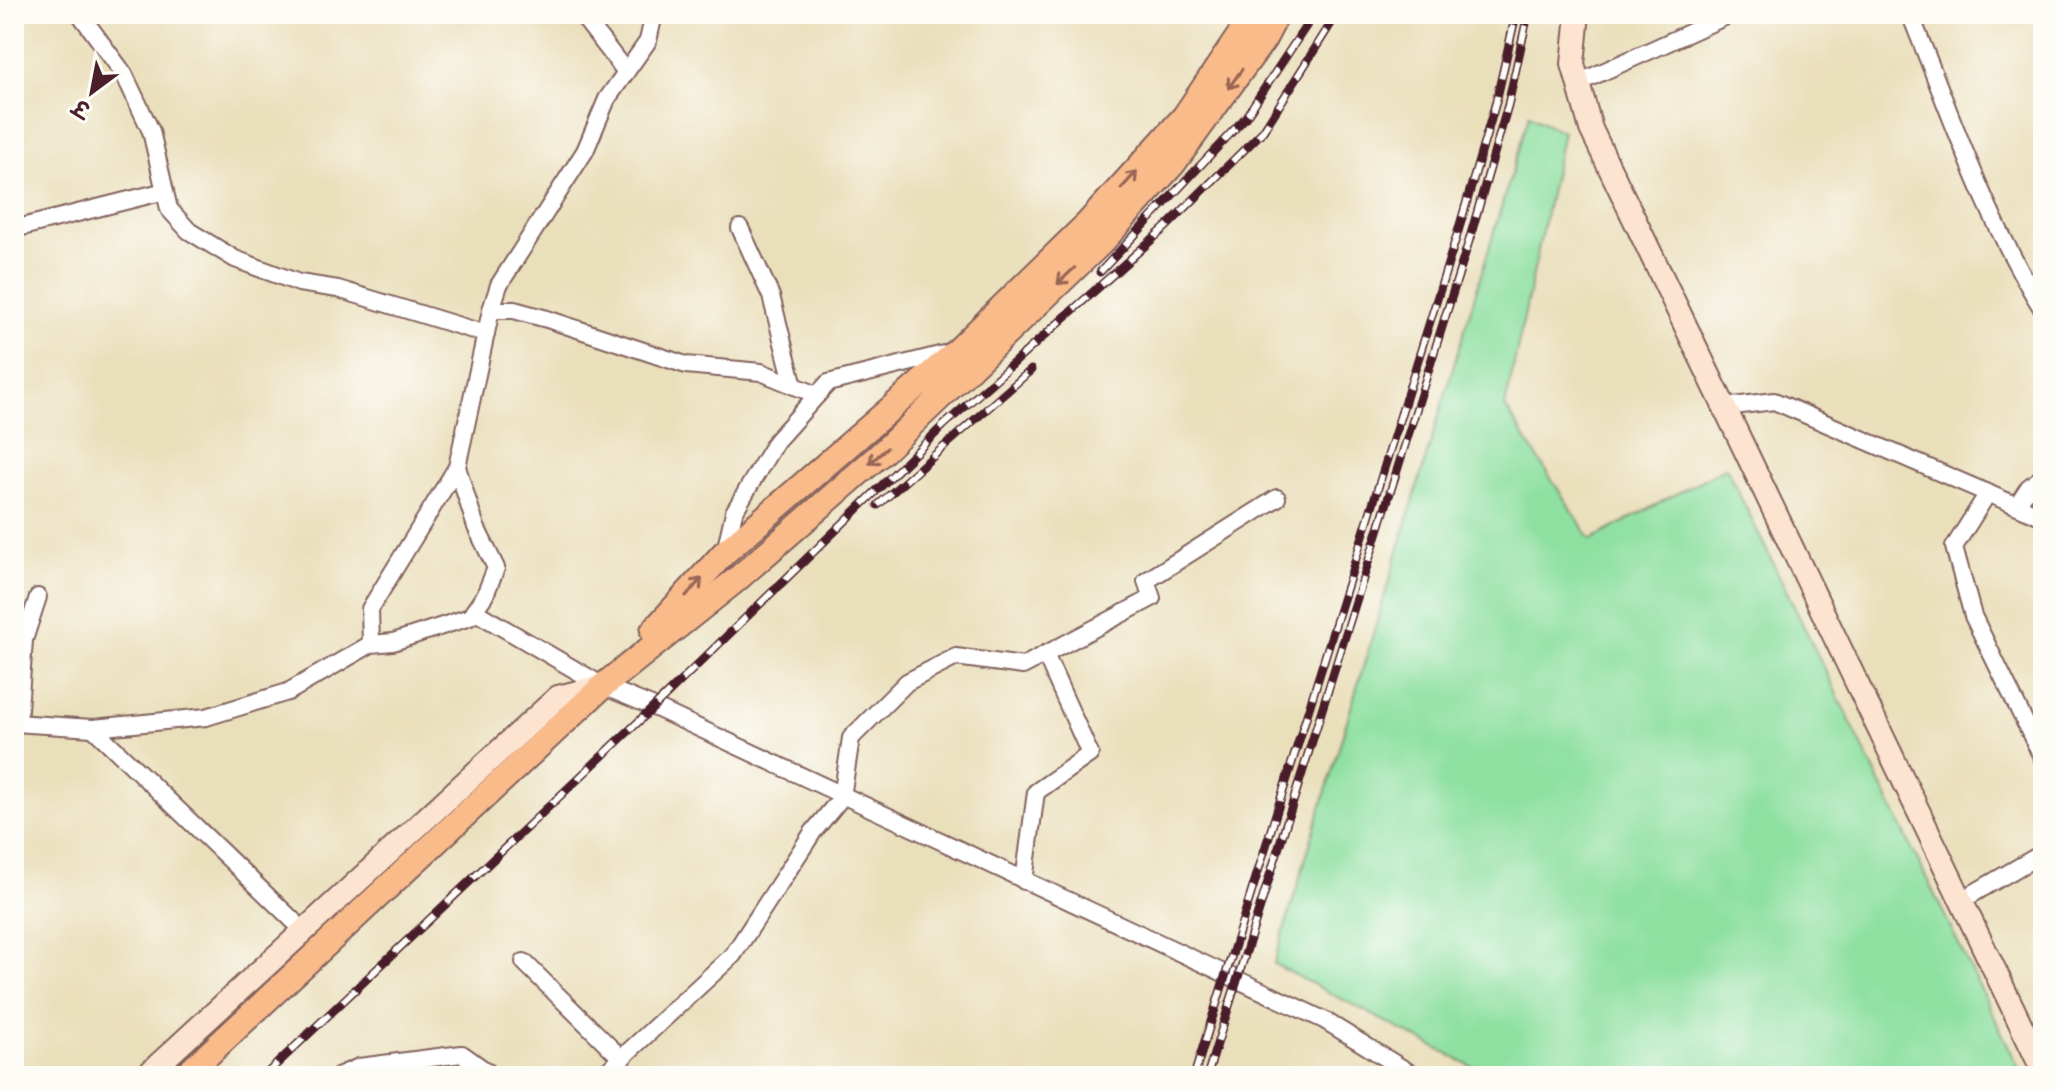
<svg xmlns="http://www.w3.org/2000/svg" width="2057" height="1090" font-family="'Comic Neue','Playpen Sans Deva',sans-serif">
  <rect width="100%" height="100%" fill="#fdfcf7"/>
  <filter id="ink" filterUnits="userSpaceOnUse"><feTurbulence type="fractalNoise" baseFrequency=".0125" numOctaves="2"/><feDisplacementMap in="SourceGraphic" scale="16" xChannelSelector="R" yChannelSelector="G"/><feConvolveMatrix kernelMatrix="1 2 1 2 8 2 1 2 1" color-interpolation-filters="sRGB"/></filter>
  <filter id="wash" filterUnits="userSpaceOnUse"><feTurbulence type="fractalNoise" baseFrequency=".006" numOctaves="4" result="noise"/><feDisplacementMap in="SourceGraphic" scale="32" xChannelSelector="R" yChannelSelector="G"/><feGaussianBlur stdDeviation="1.8" result="paint"/><feColorMatrix in="noise" values="0 0 0 0 0 0 0 0 0 0 0 0 0 0 0 0 0 1.4 0 .05"/><feComposite in="paint" operator="in"/></filter>
  <g filter="url(#wash)">
    <rect width="100%" height="100%" fill="#eadfbb"/>
    <polygon fill="#8ee0a1" stroke="#6c8066" stroke-width="2" points="1529,115 1563,132 1505,407 1591,540 1726,467 2023,1076 1490,1076 1274,964"/>
  </g>
  <g filter="url(#ink)">
    <g fill="none" stroke-linecap="round" stroke-linejoin="round">
      <defs>
        <g id="street">
          <polyline points="80,14 124,74 151,131 169,209 189,231 235,259 299,283 338,289 486,334"/>
          <polyline points="581,14 626,72"/>
          <path d="M1910 14C1951 114 1985 218 2043 310"/>
          <polyline points="1578,83 1731,14"/>
          <polyline points="740,228 771,296 794,386"/>
          <polyline points="14,229 165,191"/>
          <polyline points="491,310 514,310 547,319 686,365 761,372 817,395"/>
          <polyline points="1725,407 1774,401 2043,517"/>
          <polyline points="1988,493 1954,547 1973,616 2043,759"/>
          <polyline points="2017,505 2029,487 2043,476"/>
          <polyline points="725,552 734,512 776,441 828,383 952,352"/>
          <polyline points="474,611 603,686 656,708 1324,1020 1415,1076"/>
          <polyline points="371,644 370,609 457,467"/>
          <polyline points="14,723 93,728 206,717 288,692 371,644 393,642 470,617 485,595 496,568 476,527 457,467 491,310 499,285 585,151 607,99 648,41 654,14"/>
          <polyline points="18,724 24,640 38,597"/>
          <polyline points="93,728 304,931"/>
          <polyline points="1024,881 1036,792 1090,754 1045,654"/>
          <polyline points="1962,900 2043,853"/>
          <polyline points="524,962 622,1059"/>
          <polyline points="338,1076 359,1067 462,1054 493,1076"/>
          <polyline points="602,1076 733,955 813,832 842,797 851,738 907,682 956,657 1023,666 1152,598 1146,581 1277,498"/>
        </g>
        <g id="secondary">
          <polyline points="1578,14 1573,64 1591,129 2043,1071"/>
          <polyline points="146,1076 558,697 603,686"/>
        </g>
        <g id="primary">
          <polyline points="653,631 724,553 957,351 1089,222 1184,117 1254,14"/>
          <polyline points="185,1076 603,686 736,580 884,451 1102,242 1173,164 1264,39 1277,14"/>
        </g>
      </defs>
      <use href="#street" stroke="#82625d" stroke-width="20"/>
      <use href="#secondary" stroke="#82625d" stroke-width="26"/>
      <use href="#primary" stroke="#82625d" stroke-width="28"/>
      <use href="#street" stroke="#fff" stroke-width="16"/>
      <use href="#secondary" stroke="#fde4d1" stroke-width="22"/>
      <use href="#primary" stroke="#fabb8b" stroke-width="24"/>
      <defs>
        <g id="rail">
          <polyline points="1100,272 1245,118 1314,14"/>
          <polyline points="878,505 1031,370"/>
          <polyline points="264,1076 654,707 943,426 1166,227 1263,131 1337,14"/>
          <polyline points="1194,1076 1457,235 1496,102 1516,14"/>
          <polyline points="1207,1076 1469,241 1508,105 1528,14"/>
        </g>
      </defs>
      <use href="#rail" stroke="#4a1f2b" stroke-width="9"/>
      <use href="#rail" stroke="#fdfcf7" stroke-width="6" stroke-dasharray="18" stroke-linecap="butt"/>
    </g>
    <defs><path id="oneway-shaft" d="M-6 0H5M1.5-3L5.5 0L1.5 3" fill="none" stroke-width="1.6" stroke-linecap="round" stroke-linejoin="round" transform="scale(2)"/></defs>
    <g stroke="#996556">
      <use href="#oneway-shaft" transform="translate(1235 79) rotate(126)"/>
      <use href="#oneway-shaft" transform="translate(1129 180) rotate(-48)"/>
      <use href="#oneway-shaft" transform="translate(1066 276) rotate(136)"/>
      <use href="#oneway-shaft" transform="translate(878 456) rotate(138)"/>
      <use href="#oneway-shaft" transform="translate(694 587) rotate(-48)"/>
    </g>
  </g>
  <rect width="2057" height="1090" fill="none" stroke="#fdfcf7" stroke-width="48"/>
  <g transform="translate(92 92) rotate(212)" stroke="#fdfcf7" stroke-width="6" paint-order="stroke">
  <path d="M0-6L14 30L0 20L-14 30Z" fill="#4a1f2b"/>
  <text y="-12" font-size="22" font-weight="bold" text-anchor="middle" fill="#4a1f2b">उ</text>
  </g>
</svg>
